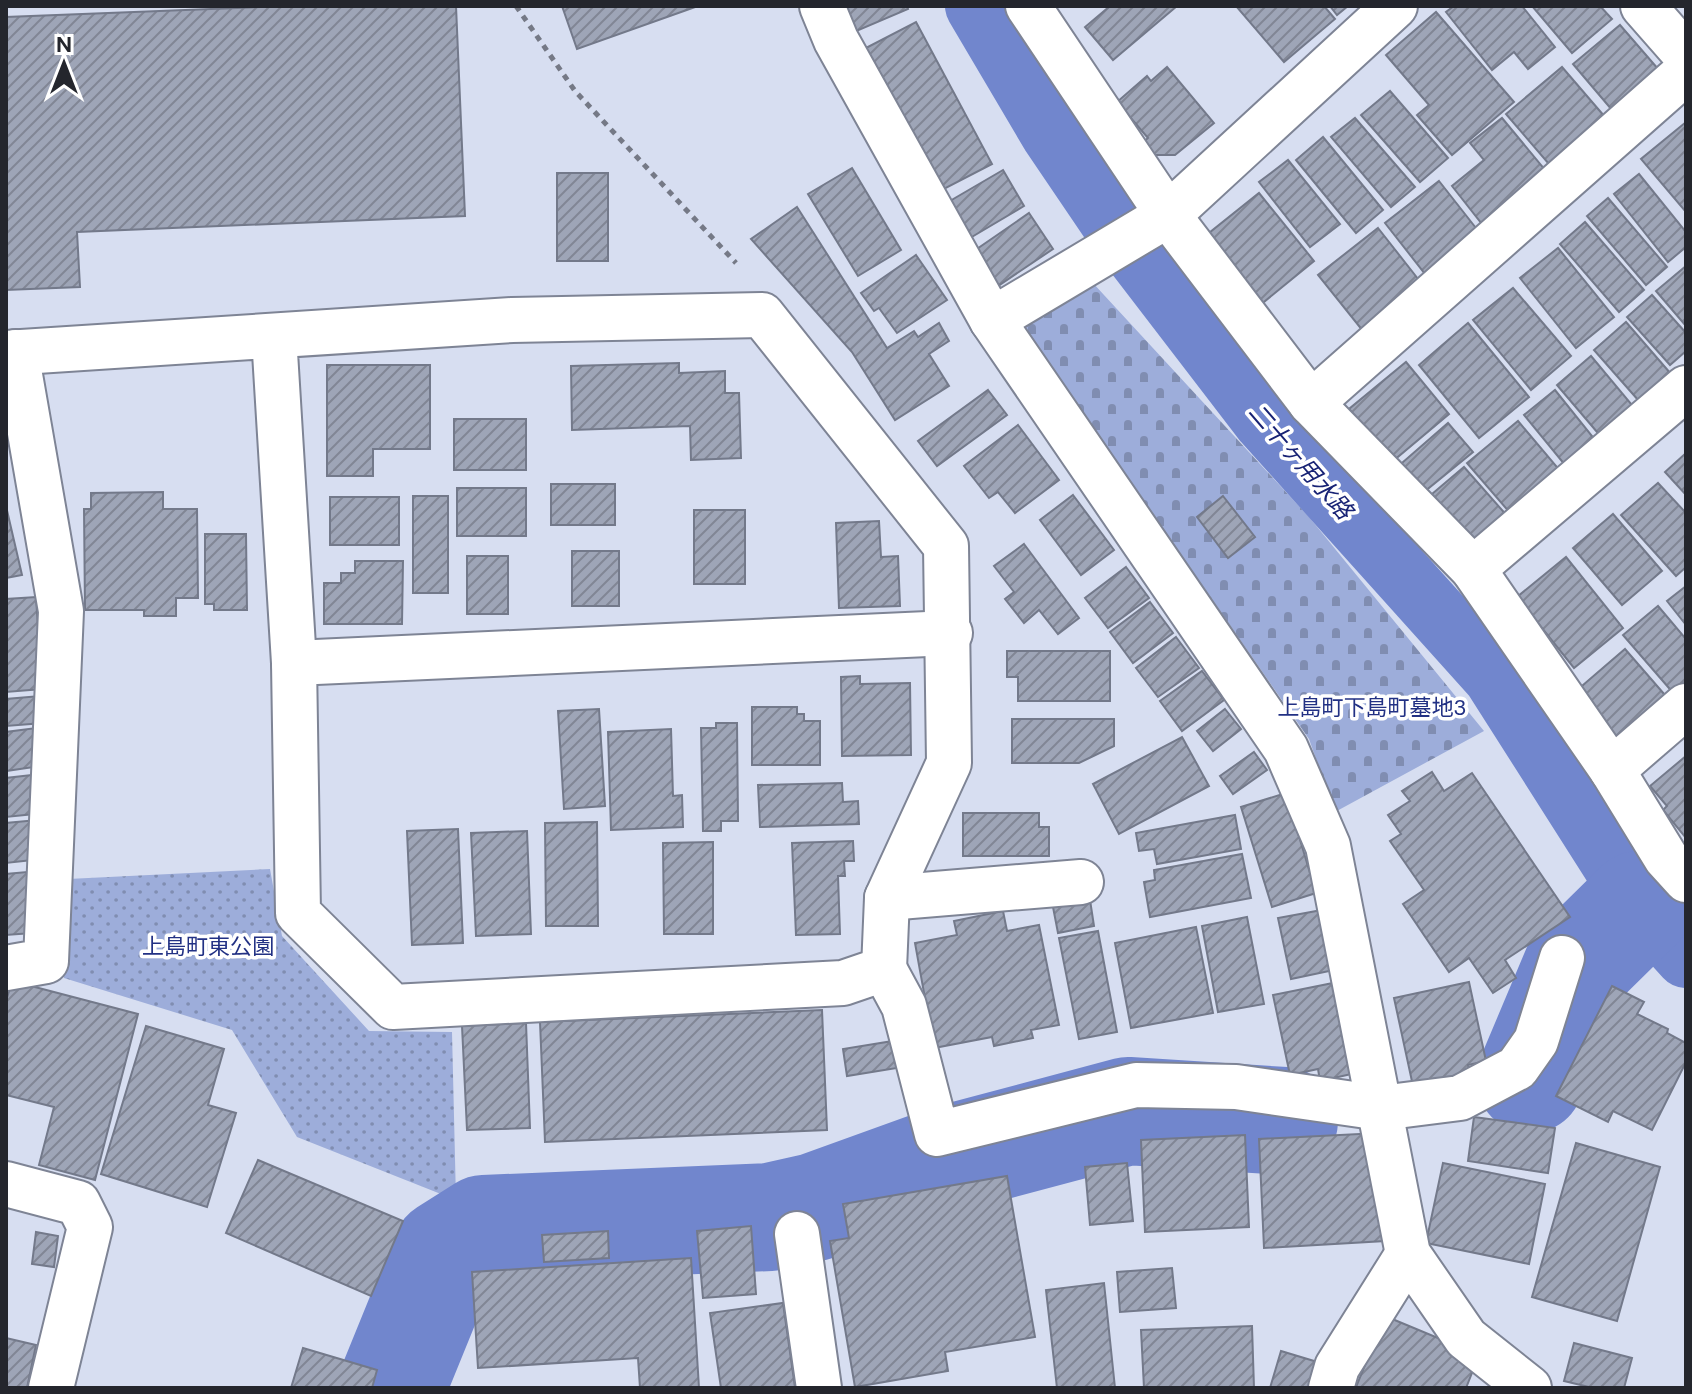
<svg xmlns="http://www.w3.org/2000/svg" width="1692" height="1394" font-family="'DM Sans','Noto Sans JP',sans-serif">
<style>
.green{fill:url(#green-dots)}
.cemetery{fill:url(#cemetery-stones)}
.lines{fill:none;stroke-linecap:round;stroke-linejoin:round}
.canal{stroke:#7186cd;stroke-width:62}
.river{stroke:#7186cd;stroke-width:108}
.building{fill:url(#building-hatch);stroke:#73798a;stroke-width:2}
.street-casing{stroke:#7e8495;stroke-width:48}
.path{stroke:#757986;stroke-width:5;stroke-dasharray:6 6;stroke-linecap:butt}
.street{stroke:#fff;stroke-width:44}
.labels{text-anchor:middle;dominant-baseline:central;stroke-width:7;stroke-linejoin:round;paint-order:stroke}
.park-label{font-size:22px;fill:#223184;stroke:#fff}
.water-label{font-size:24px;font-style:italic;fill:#182375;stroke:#fff}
</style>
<defs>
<pattern id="green-dots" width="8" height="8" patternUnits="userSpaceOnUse" patternTransform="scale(2)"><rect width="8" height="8" fill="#9dadda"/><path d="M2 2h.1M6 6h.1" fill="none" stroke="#808db1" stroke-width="1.8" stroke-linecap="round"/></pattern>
<pattern id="cemetery-stones" width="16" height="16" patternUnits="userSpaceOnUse" patternTransform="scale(2)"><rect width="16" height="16" fill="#9dadda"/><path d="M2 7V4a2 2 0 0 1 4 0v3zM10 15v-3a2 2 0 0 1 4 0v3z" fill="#808db1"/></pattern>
<pattern id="building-hatch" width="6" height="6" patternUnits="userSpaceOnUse" patternTransform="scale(2)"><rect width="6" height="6" fill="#9ea5b7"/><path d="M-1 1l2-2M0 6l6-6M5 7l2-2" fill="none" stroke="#818695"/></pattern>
</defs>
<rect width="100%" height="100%" fill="#d7def1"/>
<!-- green -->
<path class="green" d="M270,869l12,67 87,95 83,1 4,168 -159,-63 -65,-107 -168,-52 4,-99z"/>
<!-- cemetery -->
<path class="cemetery" d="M1092,282l217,235 175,214 -149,81 -26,-73 -287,-413z"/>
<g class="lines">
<!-- canal -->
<path class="canal" d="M976,6l75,127 61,90 152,198 230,256 145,228 47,52"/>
<!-- river -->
<g class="river">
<path d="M1530,1079l48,-114 61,-60"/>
<path d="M391,1388l55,-135 38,-24 286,-12 45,-10 133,-48 180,-48 156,10"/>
</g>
</g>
<!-- building -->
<g class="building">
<path d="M288,6h168l9,210 -388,16 3,55 -74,3v-273z"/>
<path d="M562,6h136l-121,43z"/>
<path d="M843,6h64l1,3 -54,23z"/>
<path d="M1110,6h67l-64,54 -28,-33z"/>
<path d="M1236,6h88l11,13 -51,43z"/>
<path d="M1330,6h18l-11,9z"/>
<path d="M1454,6h68l33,41 -27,22 -14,-17 -22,18 -46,-58z"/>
<path d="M1532,6h68l12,13 -40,34z"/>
<path d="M1436,12l78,90 -62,53 -35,-40 12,-10 -43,-50z"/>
<path d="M916,22l76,142 -52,27 -76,-142z"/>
<path d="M1620,25l45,52 -47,40 -45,-53z"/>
<path d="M1167,67l47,56 -39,32h-25l-9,-11 7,-6 -31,-36 30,-26 4,5z"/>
<path d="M1562,67l49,57 -56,47 -49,-57z"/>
<path d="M1390,91l58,67 -28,24 -59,-67z"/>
<path d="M1355,118l60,69 -24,20 -60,-70z"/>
<path d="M1502,118l44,53 -64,53 -30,-38 32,-26 -14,-17z"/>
<path d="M1686,122v90l-45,-53z"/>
<path d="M1323,137l60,73 -27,23 -60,-73z"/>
<path d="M1288,160l52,64 -30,23 -51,-65z"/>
<path d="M852,168l49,82 -43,26 -50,-82z"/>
<path d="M1003,170l21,36 -59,35 -22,-36z"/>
<rect x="557" y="173" width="51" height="88"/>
<path d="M1639,174l47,58v15l-18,15 -54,-68z"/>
<path d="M1439,181l44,56 -54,42 -44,-56z"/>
<path d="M1259,193l55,68 -55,45 -55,-69z"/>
<path d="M1608,198l59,69 -21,18 -59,-69z"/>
<path d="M797,207l90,141 27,-17 4,6 21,-14 10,18 -20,13 20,32 -54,34 -43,-68 -101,-113z"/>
<path d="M1029,213l24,36 -55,37 -24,-35z"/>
<path d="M1585,222l59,68 -25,22 -59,-68z"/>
<path d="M1378,228l44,56 -59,47 -45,-56z"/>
<path d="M1558,248l56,69 -38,31 -56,-70z"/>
<path d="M916,255l31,45 -50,33 -18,-25 -5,3 -13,-18z"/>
<path d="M1686,266v60l-30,-35z"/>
<path d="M1513,288l58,68 -40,34 -58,-70z"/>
<path d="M1652,295l34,38v18l-16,14 -43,-48z"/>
<path d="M1626,322l45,52 -32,27 -45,-51z"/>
<path d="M1468,323l61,74 -50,41 -60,-73z"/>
<path d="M1591,356l46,55 -34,28 -46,-54z"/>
<path d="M1406,362l43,52 -56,47 -44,-52z"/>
<path d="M679,363v10l46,-2v22h14l2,65 -50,2 -1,-34 -118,4 -1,-64z"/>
<path d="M327,365h103v84h-57v27h-46z"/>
<path d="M988,390l19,25 -70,51 -19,-25z"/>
<path d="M1555,390l45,56 -30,25 -46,-56z"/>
<rect x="454" y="419" width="72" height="51"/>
<path d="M1518,421l44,52 -51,41 -44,-51z"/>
<path d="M1448,423l25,29 -54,44 -24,-27z"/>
<path d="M1018,425l41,55 -44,33 -17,-21 -9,6 -25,-32z"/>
<path d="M1686,453v42l-21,-23z"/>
<path d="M1464,467l45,51 -38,33 -45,-52z"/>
<path d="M1658,483l28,30v54l-10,9 -55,-61z"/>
<rect x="551" y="484" width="64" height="41"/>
<rect x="457" y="488" width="69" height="48"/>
<path d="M163,492v17h34l1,89h-22v18h-32v-6h-59l-1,-101h7v-16z"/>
<path d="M1073,495l41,55 -33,25 -41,-55z"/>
<rect x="413" y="496" width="35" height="97"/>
<path d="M1223,496l32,41 -27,21 -31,-41z"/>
<rect x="330" y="497" width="69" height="48"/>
<path d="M6,506l16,69 -16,3z"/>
<rect x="694" y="510" width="51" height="74"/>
<path d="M1613,514l49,57 -40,34 -49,-57z"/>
<path d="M879,521l2,36 17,-1 2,50 -61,2 -3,-85z"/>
<path d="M205,534h41l1,76h-33v-6h-9z"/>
<path d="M1024,544l55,74 -21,16 -19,-24 -15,13 -19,-24 9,-7 -20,-26z"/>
<rect x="572" y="551" width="47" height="55"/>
<rect x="467" y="556" width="41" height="58"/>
<path d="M1566,557l57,71 -49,40 -57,-71z"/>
<path d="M355,561h48l-1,63h-78v-41h17v-10h14z"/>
<path d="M1126,567l23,31 -41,30 -23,-30z"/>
<path d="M1686,586v39l-19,-24z"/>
<path d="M36,597l6,92 -36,3v-93z"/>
<path d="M1150,602l23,31 -40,30 -23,-31z"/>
<path d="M1658,606l28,33v47l-11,9 -52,-60z"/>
<path d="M1176,637l23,31 -41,29 -22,-29z"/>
<path d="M1625,649l46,53 -50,42 -45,-53z"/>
<path d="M1007,651h103v50h-92v-24h-11z"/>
<path d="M1202,671l22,29 -42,31 -22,-30z"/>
<path d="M860,676v8l50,-1 1,72 -69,1 -1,-79z"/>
<path d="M40,696l3,27 -37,3v-27z"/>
<path d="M752,707h45v7h7v7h16v44h-68z"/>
<path d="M599,709l6,97 -41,3 -6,-98z"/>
<path d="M1225,709l16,20 -28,22 -16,-20z"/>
<path d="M1012,719h102v27l-35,17h-67z"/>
<path d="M716,723h21l1,98h-17v10h-18l-2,-103h15z"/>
<path d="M36,728l5,38 -35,5v-39z"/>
<path d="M671,729l2,67 9,-1 1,32 -72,3 -3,-98z"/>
<path d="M1182,737l27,49 -90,48 -26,-50z"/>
<path d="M1254,752l13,18 -34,24 -13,-18z"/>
<path d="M1686,756v82l-23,-28 4,-4 -17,-20z"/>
<path d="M1432,772l12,19 28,-18 98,144 -65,43 11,18 -23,15 -24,-35 -20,14 -46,-68 21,-14 -34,-49 11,-7 -13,-19 22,-14 -8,-10z"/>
<path d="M40,774l4,39 -38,4v-39z"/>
<path d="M842,783l1,19 15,-1 1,23 -99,3 -2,-42z"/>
<path d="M1286,793l30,100 -44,14 -31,-100z"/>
<path d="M963,813h76v14h10v29h-86z"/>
<path d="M1235,815l6,34 -84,15 -3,-15 -15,2 -3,-18z"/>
<path d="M37,820l4,39 -35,4v-40z"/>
<path d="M597,822l1,104h-52l-1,-103z"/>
<path d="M458,829l5,114 -51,2 -5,-114z"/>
<path d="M527,831l4,103 -55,2 -5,-103z"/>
<path d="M853,841l1,20h-10l1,15h-7l2,58 -44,1 -4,-92z"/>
<path d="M713,842v92h-49l-1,-91z"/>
<path d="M1242,854l9,44 -101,19 -6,-35 11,-2 -1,-10z"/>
<path d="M27,872l5,61 -26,2v-61z"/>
<path d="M1090,900l4,26 -36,7 -5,-26z"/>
<path d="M1322,910l12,60 -43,9 -13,-61z"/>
<path d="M1003,911l4,20 32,-6 20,100 -28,5 2,8 -39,8 -2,-9 -58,11 -19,-105 42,-8 -3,-14z"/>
<path d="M1247,917l17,87 -46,8 -16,-86z"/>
<path d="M1196,927l17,86 -82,15 -16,-85z"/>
<path d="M1098,931l19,101 -38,7 -20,-101z"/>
<path d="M12,981l126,33 -43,166 -56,-15 15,-58 -48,-12v-94z"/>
<path d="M1338,982l18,91 -36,8 -2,-12 -28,6 -17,-80z"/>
<path d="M1469,982l17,79 -18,4 2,9 -57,12 -19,-88z"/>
<path d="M1612,986l32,16 -7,12 31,15 -1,4 19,10v19l-34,68 -39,-19 -5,11 -52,-26z"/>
<path d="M822,1010l5,120 -282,12 -5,-120z"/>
<path d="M526,1023l4,105 -63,2 -5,-104z"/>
<path d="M146,1026l78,23 -16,56 28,8 -29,94 -106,-33z"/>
<path d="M893,1041l4,27 -50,8 -4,-27z"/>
<path d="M1474,1117l81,11 -7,45 -80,-12z"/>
<path d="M1379,1133l6,108 -121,7 -5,-109z"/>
<path d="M1245,1135l4,92 -104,5 -4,-92z"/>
<path d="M1576,1143l84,24 -43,154 -85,-24z"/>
<path d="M258,1160l145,61 -32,75 -145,-63z"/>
<path d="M1127,1163l6,58 -43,4 -5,-58z"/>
<path d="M1443,1163l102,21 -16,80 -103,-21z"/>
<path d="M1007,1176l28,161 -90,15 3,19 -93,16 -25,-146 19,-3 -6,-34z"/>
<path d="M751,1226l5,68 -53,4 -6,-67z"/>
<path d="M608,1231l1,27 -65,4 -2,-27z"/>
<path d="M36,1232l22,4 -4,31 -22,-3z"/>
<path d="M691,1258l8,130h-59l-2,-30 -160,10 -6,-96z"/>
<path d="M1172,1268l4,40 -56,4 -3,-40z"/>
<path d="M1104,1283l11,105h-58l-11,-98z"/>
<path d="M783,1303l12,84 -74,1 -11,-75z"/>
<path d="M1385,1316l94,39 -13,33 -110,-1z"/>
<path d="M1252,1326l2,62h-110l-3,-58z"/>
<path d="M6,1338l30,7 -9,43h-21z"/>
<path d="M1574,1343l58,15 -8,30h-31l-29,-7z"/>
<path d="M303,1348l74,22 -5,18h-81z"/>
<path d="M1281,1351l43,13 -7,24h-47z"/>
</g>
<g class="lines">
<defs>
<g id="street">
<path d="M822,6l14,34 156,280 294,429 42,97 80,408 58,84 63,50"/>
<path d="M1028,6l140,209 143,188 162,166 139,201 54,88 20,22"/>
<path d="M1643,6l43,49"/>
<path d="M992,320l176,-105 227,-209"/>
<path d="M6,353l506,-33 250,-5 184,231 3,217 -62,135 -3,71 -41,14 -450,24 -95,-94 -4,-250 -20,-327"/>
<path d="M1311,403l375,-331"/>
<path d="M1473,569l213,-181"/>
<path d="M294,663l656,-30"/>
<path d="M1612,770l74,-64"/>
<path d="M887,898l194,-16"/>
<path d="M6,968l40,-7 15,-350 -45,-259"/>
<path d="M884,969l20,37 33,128 199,-49 100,2 145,21 79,-10 57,-30 19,-27 26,-83"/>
<path d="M6,1184l72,19 12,24 -39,161"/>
<path d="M797,1234l22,154"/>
<path d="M1331,1388l6,-21 71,-113"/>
</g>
</defs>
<!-- street casing -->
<use href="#street" class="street-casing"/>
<!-- path -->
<path class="path" d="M516,6l59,85 161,172"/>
<!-- street -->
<use href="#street" class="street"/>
</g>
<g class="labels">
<!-- park labels -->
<g class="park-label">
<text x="1372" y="707">上島町下島町墓地3</text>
<text x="208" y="946">上島町東公園</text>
</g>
<!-- water labels -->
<g class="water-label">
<text transform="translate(1301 461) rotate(49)">二十ヶ用水路</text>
</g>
</g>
<!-- border -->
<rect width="1692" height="1394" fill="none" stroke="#24262d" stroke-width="16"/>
<!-- north arrow -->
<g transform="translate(64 64)" stroke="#ffffff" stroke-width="6" paint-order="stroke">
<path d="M0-6L14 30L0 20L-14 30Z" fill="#24262d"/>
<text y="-12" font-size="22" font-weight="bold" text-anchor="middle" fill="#24262d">N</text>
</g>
</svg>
